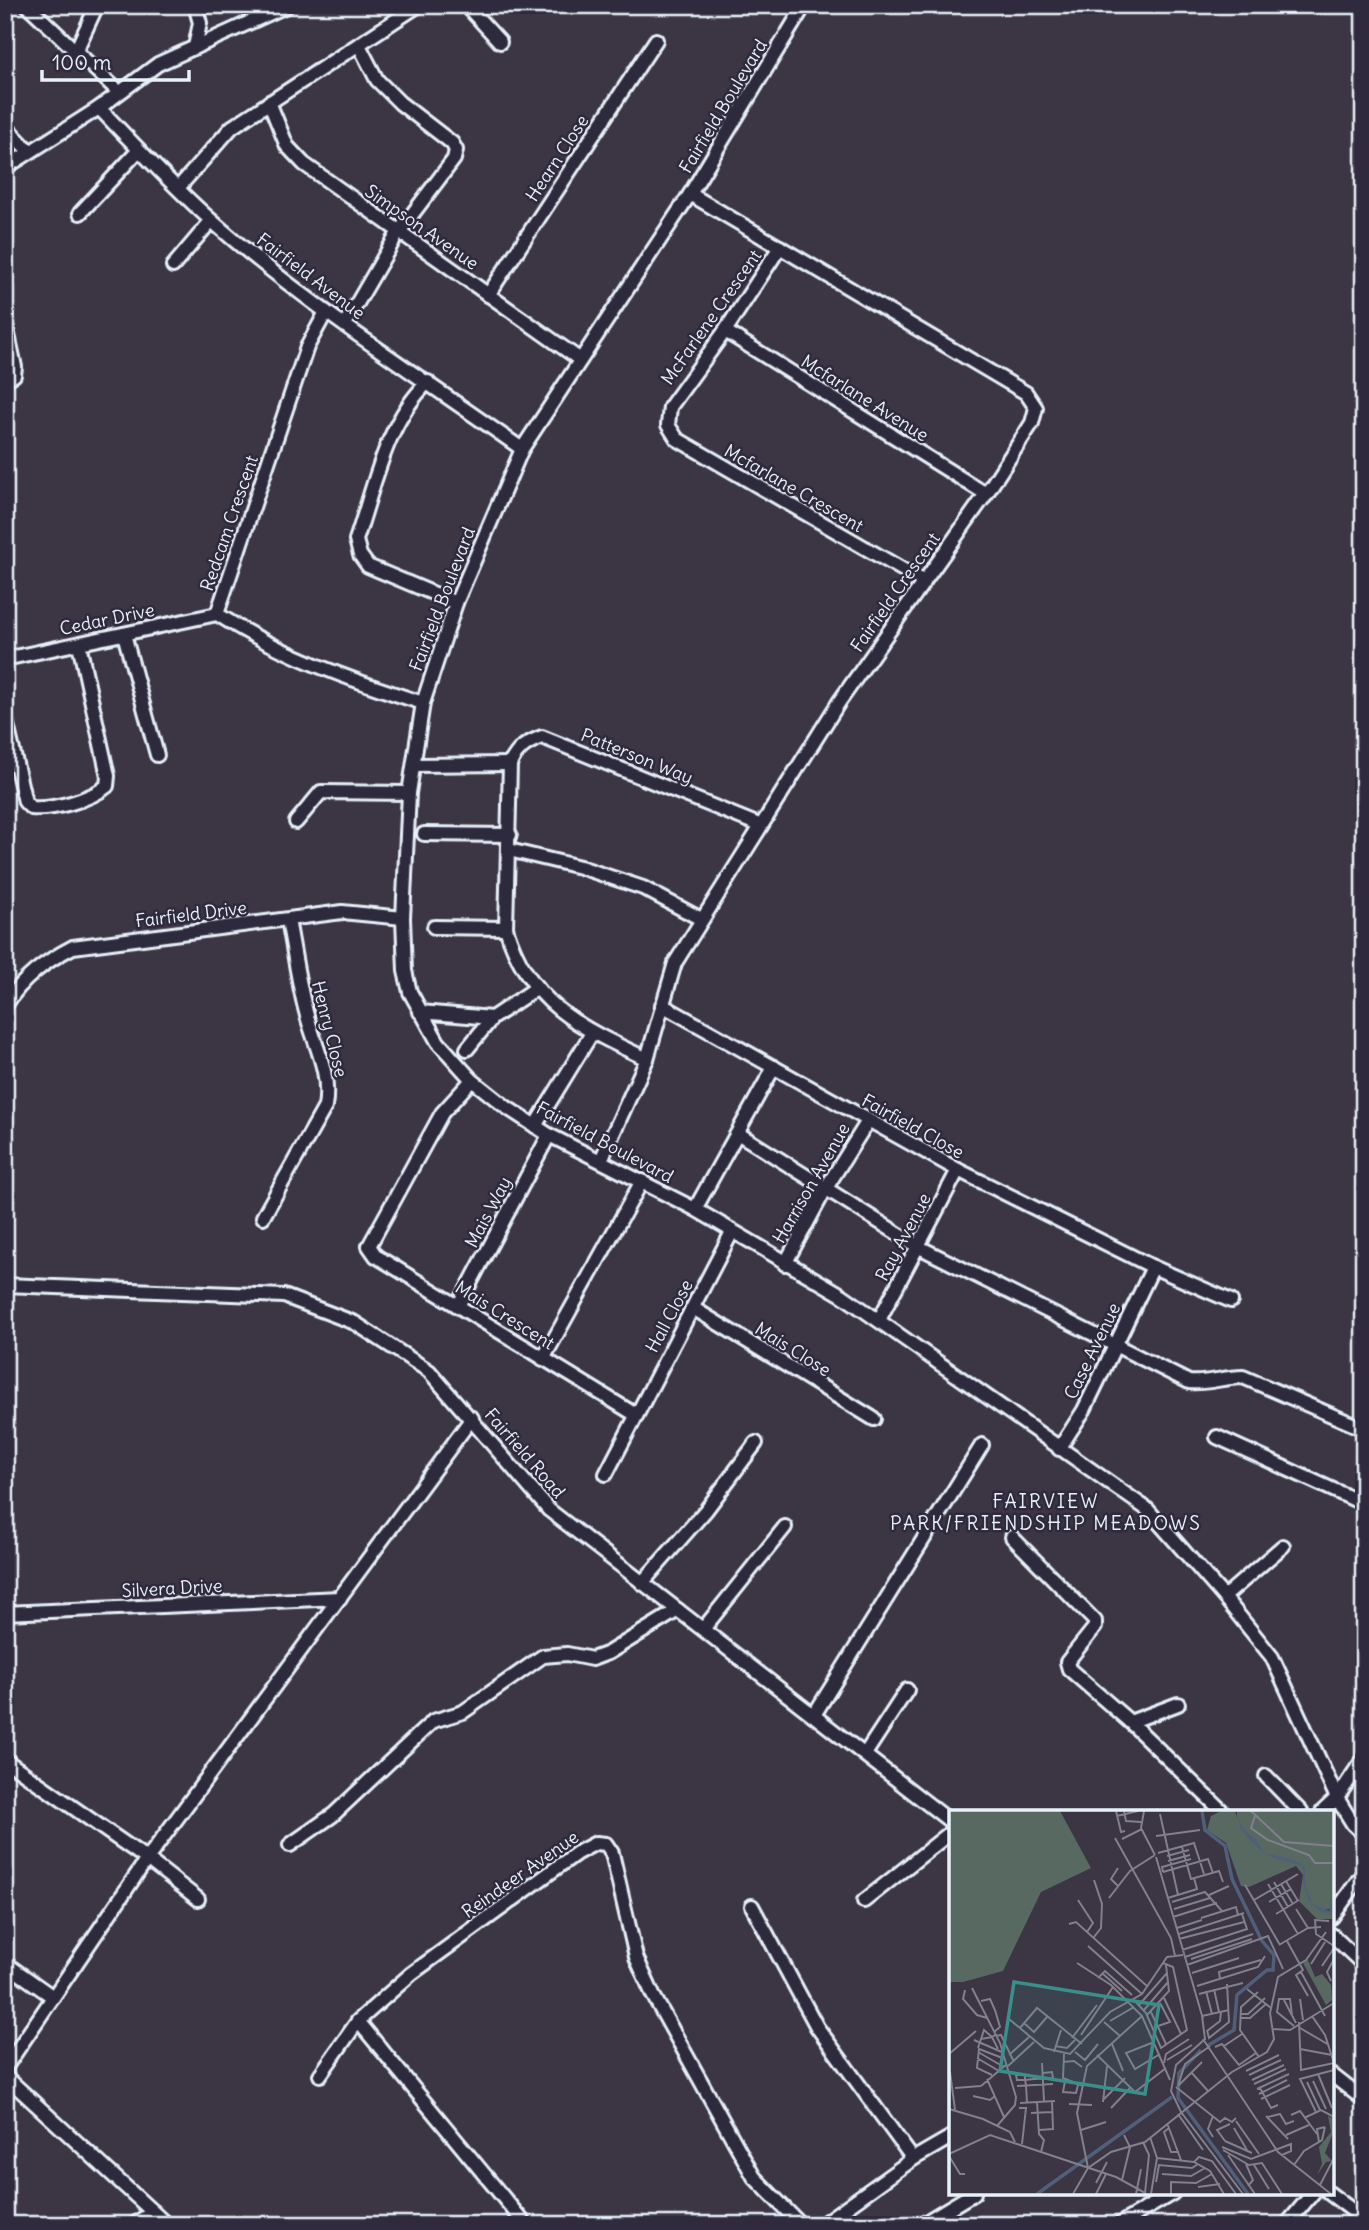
<svg xmlns="http://www.w3.org/2000/svg" width="1369" height="2230" font-family="Delius,sans-serif">
<style>
.lines{fill:none;stroke-linecap:round;stroke-linejoin:round}
.minor-casing{stroke:#e8f1f8;stroke-width:18}
.minor{stroke:#2f2a3d;stroke-width:12}
.labels{text-anchor:middle;dominant-baseline:central;stroke-width:5;stroke-linejoin:round;paint-order:stroke}
.street-label{font-size:18px;fill:#e8f1f8;stroke:#2f2a3d}
.neighbourhood-label{font-size:19px;letter-spacing:2px;fill:#e8f1f8;stroke:#2f2a3d}
.inset-river{fill:none;stroke:#50607a;stroke-width:3.5}
.inset-road{fill:none;stroke:#81808c;stroke-width:2}
.view{fill:#3a8f8a;fill-opacity:0.15;stroke:#3a8f8a;stroke-width:3.5}
.inset-edge{fill:none;stroke:#e8f1f8;stroke-width:3.5}
</style>
<rect width="100%" height="100%" fill="#3c3544"/>
<filter id="ink" filterUnits="userSpaceOnUse"><feTurbulence type="fractalNoise" baseFrequency=".0143" numOctaves="2"/><feDisplacementMap in="SourceGraphic" scale="14" xChannelSelector="R" yChannelSelector="G"/><feConvolveMatrix kernelMatrix="1 2 1 2 8 2 1 2 1" color-interpolation-filters="sRGB"/></filter>
<g filter="url(#ink)">
<g class="lines">
<defs>
<g id="minor">
<path d="M27,5l92,87"/>
<path d="M466,5l34,37"/>
<path d="M801,11l-111,183 -168,255 -66,154 -33,100 -14,90 -6,125 2,53 5,21 28,50 34,38 34,27 43,28 146,74 147,86 305,214 77,88 48,60 65,141 16,26 11,10"/>
<path d="M195,47l5,-24 -5,-18"/>
<path d="M75,53l22,-48"/>
<path d="M269,102l18,44 17,18 275,195"/>
<path d="M99,108c37,38 73,78 113,113 96,85 206,154 310,228"/>
<path d="M5,126l23,24"/>
<path d="M5,168l94,-60 59,-44 130,-59"/>
<path d="M178,188l54,-61 187,-122"/>
<path d="M80,213l59,-63"/>
<path d="M780,247l-55,84 -55,76 -2,18 9,14 247,143"/>
<path d="M173,266l38,-45"/>
<path d="M488,295l168,-255"/>
<path d="M5,320l10,47 -1,8 -9,5"/>
<path d="M345,324l53,-91 56,-74 2,-9 -4,-7 -52,-40 -23,-23 -18,-35"/>
<path d="M725,331l261,163"/>
<path d="M428,382c-43,42 -53,103 -72,158l4,15 8,11 88,37"/>
<path d="M217,614l90,-267 19,-35"/>
<path d="M217,614c64,41 133,66 206,89"/>
<path d="M124,634l33,121"/>
<path d="M5,659l212,-45"/>
<path d="M5,716l20,86 6,6c22,2 59,-8 76,-22l1,-10 -29,-132"/>
<path d="M414,765l96,-1"/>
<path d="M296,822l25,-30 88,1"/>
<path d="M424,834l86,1"/>
<path d="M509,850l71,17 63,21 58,31"/>
<path d="M434,927l72,1"/>
<path d="M662,1005l296,165 195,97 78,34"/>
<path d="M5,1006c17,-28 41,-45 68,-59l269,-35 61,6"/>
<path d="M420,1012l72,6"/>
<path d="M467,1049l25,-31 43,-29"/>
<path d="M647,1059c-68,-32 -118,-55 -141,-131l4,-164c8,-16 16,-21 32,-27l217,88"/>
<path d="M472,1080l-30,33 -73,133 7,10 260,159"/>
<path d="M535,1126l57,-93"/>
<path d="M739,1134l180,113 270,135c18,2 35,-5 54,-5l121,52"/>
<path d="M601,1160l46,-101 28,-96 164,-261 147,-208 46,-71 4,-15 -10,-15 -336,-199"/>
<path d="M695,1209l79,-142"/>
<path d="M263,1217l62,-110c6,-36 -11,-62 -19,-95 -8,-30 -12,-62 -18,-92"/>
<path d="M785,1264l41,-76 42,-67"/>
<path d="M5,1285l279,11 71,27 74,48 120,139 402,312"/>
<path d="M458,1306l91,-171"/>
<path d="M693,1308l181,111"/>
<path d="M879,1320l79,-150"/>
<path d="M543,1359l99,-178"/>
<path d="M1217,1437l147,67"/>
<path d="M1059,1449l25,-39 69,-143"/>
<path d="M606,1474l126,-242"/>
<path d="M1012,1537l83,84v6l-28,35 2,7 61,53 93,90"/>
<path d="M642,1583l64,-73 50,-67"/>
<path d="M1224,1597l59,-51"/>
<path d="M5,1613l335,-15"/>
<path d="M704,1628l81,-101"/>
<path d="M814,1715l168,-270"/>
<path d="M1130,1722l48,-18"/>
<path d="M865,1754l42,-64"/>
<path d="M5,1760l142,99 51,40"/>
<path d="M1266,1776l35,36"/>
<path d="M1322,1812l15,-14 27,-40"/>
<path d="M290,1845l43,-30 100,-94 30,-9 80,-56 24,-2 25,5 16,-6 70,-43"/>
<path d="M864,1901l87,-69"/>
<path d="M752,1906l65,121 96,132"/>
<path d="M1332,1917l32,-45"/>
<path d="M1332,1935l32,30"/>
<path d="M5,1963l48,34"/>
<path d="M5,2068l142,-209 325,-441"/>
<path d="M320,2075l38,-54"/>
<path d="M1332,2075l32,25"/>
<path d="M5,2076l162,149"/>
<path d="M1329,2193l35,26"/>
<path d="M133,2225l20,-13"/>
<path d="M526,2225l-168,-204 53,-47 166,-121 19,-10 10,1 6,9 24,104 17,38 101,182 47,48"/>
<path d="M821,2225l92,-66 38,-22"/>
<path d="M921,2225l53,-32"/>
<path d="M1118,2225l55,-32"/>
<path d="M1286,2225l27,-32"/>
</g>
</defs>
<!-- minor casing -->
<use href="#minor" class="minor-casing"/>
<!-- minor -->
<use href="#minor" class="minor"/>
</g>
</g>
<g class="labels">
<!-- street labels -->
<g class="street-label">
<text transform="translate(723 106) rotate(-59)">Fairfield Boulevard</text>
<text transform="translate(557 158) rotate(-57)">Hearn Close</text>
<text transform="translate(422 227) rotate(35)">Simpson Avenue</text>
<text transform="translate(311 276) rotate(37)">Fairfield Avenue</text>
<text transform="translate(711 317) rotate(-55)">McFarlene Crescent</text>
<text transform="translate(865 398) rotate(32)">Mcfarlane Avenue</text>
<text transform="translate(794 488) rotate(30)">Mcfarlane Crescent</text>
<text transform="translate(229 523) rotate(-71)">Redcam Crescent</text>
<text transform="translate(895 592) rotate(-55)">Fairfield Crescent</text>
<text transform="translate(442 599) rotate(-69)">Fairfield Boulevard</text>
<text transform="translate(107 619) rotate(-12)">Cedar Drive</text>
<text transform="translate(637 756) rotate(22)">Patterson Way</text>
<text transform="translate(191 914) rotate(-7)">Fairfield Drive</text>
<text transform="translate(330 1029) rotate(76)">Henry Close</text>
<text transform="translate(913 1126) rotate(29)">Fairfield Close</text>
<text transform="translate(605 1142) rotate(28)">Fairfield Boulevard</text>
<text transform="translate(811 1183) rotate(-60)">Harrison Avenue</text>
<text transform="translate(488 1212) rotate(-62)">Mais Way</text>
<text transform="translate(903 1237) rotate(-62)">Ray Avenue</text>
<text transform="translate(505 1315) rotate(32)">Mais Crescent</text>
<text transform="translate(669 1316) rotate(-62)">Hall Close</text>
<text transform="translate(793 1349) rotate(32)">Mais Close</text>
<text transform="translate(1092 1351) rotate(-64)">Case Avenue</text>
<text transform="translate(525 1453) rotate(49)">Fairfield Road</text>
<text transform="translate(172 1588) rotate(-3)">Silvera Drive</text>
<text transform="translate(520 1874) rotate(-35)">Reindeer Avenue</text>
</g>
<!-- neighbourhood labels -->
<g class="neighbourhood-label">
<text x="1046" y="1501">FAIRVIEW<tspan x="1046" dy="22">PARK/FRIENDSHIP MEADOWS</tspan></text>
</g>
</g>
<!-- overview -->
<g transform="translate(949 1810)">
<rect width="385" height="385" fill="#3c3544"/>
<path d="M0,1h111l31,57 -50,24 -38,79 -40,11h-14zM272,1h14l2,7v-7h97v88l-2,10 -14,1 16,1v8h-17l-18,-18 4,-26 -7,-9 -47,21 -8,-1 -15,-43 -19,-13 4,-14zM359,150l7,17 7,-3 9,11 1,15 -6,5 -23,-42zM379,306l6,3 -1,14 -8,20 7,8 -6,1 -9,13 5,-11 -3,-17 12,-15z" fill="#586961"/>
<path d="M286,1l9,19 9,6 12,17 25,6 9,3 6,5v19l8,18 16,7 5,-12 -2,14h-9l-14,-12 -6,-16v-19l-30,-8 -13,-8 -18,-19z" fill="#50607a"/>
<path class="inset-river" d="M253,1l3,19 20,16 7,33 30,62 12,14 -1,15h-6l-30,25 -3,35 -27,16M252,240l-22,23 -1,25 70,96M88,384l135,-97"/>
<path class="inset-road" d="M167,1l5,21 4,-1M175,1l2,10 15,1M195,1l-3,17 14,27M302,1l33,31 50,4M211,4l18,81M168,6l21,-5M306,6l-4,12 17,12 41,15 6,8h19M207,26l44,-6M166,28l56,100 4,18M173,29l20,-10M233,37l9,32 28,-8 4,11M209,43l36,-10 10,31M218,46l22,-6M207,47l47,162M219,51l22,-6M169,58l-7,11 7,7M214,62l-1,-5 29,-8M214,62l45,-13 5,14M337,71l12,20M325,72l14,25M319,74l30,50M332,74l12,20M296,75l35,60M260,85l20,-9M160,88l21,-27 25,-16M219,88l29,-9 -3,-11M129,90l15,23 -6,9M305,90l44,-26M223,92l33,-10 17,19M320,92l22,-13M225,99l36,-11M347,99l12,19M327,104l23,-14M224,107l44,-14M252,108l35,-11 2,8M380,111l-14,-1 1,14 18,12M120,114l7,-2 72,65M228,118l25,-8M230,124l65,-21M145,127l7,-9 1,-24 -8,-24M230,129l65,-17M338,131l16,29 -7,5 12,21M330,135l29,-17 13,-1M139,136l54,48M233,140l65,-21 -5,-15M236,147l68,-23M242,149l61,-20M128,153l34,22 31,31 28,64M362,154l14,-22M238,155l81,-29 15,33M373,156l12,-18M352,162l24,44M153,163l20,18M243,163l47,-15M149,168l7,-7 27,24M271,169l-1,-7 42,-12M382,171l-4,-9 7,-13M248,176l61,-19 7,-11M23,178l28,55 16,54 -1,8 -18,21M265,179l5,23M298,179l24,19M16,180l-2,9 14,16 10,3M257,181l6,23M309,182l-17,15 -1,23 19,27M250,184l44,-11M215,188l17,36M351,189l3,21M185,190l12,13 15,35 26,-18 -14,-63 -10,-4M335,190l12,23M32,191l9,-2 5,11 5,17 -6,5M190,195l28,-32M195,200l24,-28M202,202l15,32M291,204h8l17,-16M198,205l22,-24 -3,-26M343,205l-2,-16h-11l-2,13 17,14M193,206l-55,50 -10,47 11,55 23,-16 34,-10 87,-70 35,-20 7,-13 -4,-26 8,-36 28,-17 20,-28M253,206l27,-6M253,206l3,23 -29,26 -5,26 10,21 62,82M363,206l13,19 9,28M291,208h10l16,-14M60,209l35,29 26,6 40,-42 32,-18 25,-37 16,-2M161,211l24,-14M155,212l16,14M350,212l2,48 33,-7M75,213l10,9 13,-15M209,216l12,-4 -10,-19M71,218l17,-20 45,36M351,218l29,17M324,219l17,1 44,-27M258,220l2,8 20,-16 -2,-38M258,221l13,-10 1,-9M132,225l32,-48M47,226l5,-1 13,27M123,228l25,-33M32,229l11,-2 6,12M254,229l75,113 53,42M25,230l30,13M205,232l-28,11 9,16 25,-15M163,234l11,27M106,236l12,2 8,-8M275,236l18,-12M266,237l7,-3 17,21 17,-12M29,238l6,-18 8,7 3,-2M351,239l32,6M29,242l26,15M105,242l7,-22M126,242l10,8 13,-16M0,244l27,-23M115,244l-1,24 20,8M60,245l20,-18M148,245l38,37 31,-24M28,248l22,13M218,250l25,-15M114,252l11,-1 8,6M93,253l2,38M215,253l2,-9 23,-15M59,256l26,-24M297,261l33,-16M1,262l5,38M242,262l17,19M369,264l14,34M43,265l-15,-7 2,-19 26,10M300,265l32,-15M38,269l17,38M303,270l32,-15M116,271l-2,11 13,1 2,-8M364,271l13,28M358,272l13,28M305,274l32,-15M32,276l26,-22M68,276l36,-2M229,276l7,-22 25,-18M229,276l24,-24M227,277l44,35 5,-4 7,4 4,-4M6,278l26,-2M311,278l11,20 7,-3M308,279l32,-15M310,284l28,-14M24,286l17,4 5,-4M155,289l21,-21M312,289l29,-14M88,292l2,32 5,6 -3,12M154,292l4,-36M71,293l35,-2M78,293l-1,-18 -1,-5v-5h-9l1,5h8l9,-1 18,-1h1l-1,-6 -9,1M120,294l23,1M70,298h7l-4,36M162,298l19,-20M0,299l34,10 27,13 5,10M367,302l-16,-33 34,-9M82,303l21,-1M229,304l25,36M342,305l9,-4 17,23M317,306l22,23M319,307l12,-3 6,10 8,-3M355,308l17,-8 13,7M287,311l23,33M218,313l14,37M220,318l-5,4 7,20h8M285,318l13,22M90,320l14,-1 -1,-28M132,320l25,-8M337,325l23,-10M201,327l7,21 -6,36M264,327l-5,-8 5,-13M276,331l27,12M276,331l-8,-11 13,-6M194,332l6,13 -4,38M370,332l-2,-13 8,-2M273,337l29,12 40,-15v7l-9,4M274,340l26,15 13,-2 20,31M0,344l41,-19 126,42 31,17M279,345l27,39M0,346l11,18h5M208,348l37,4 16,9 14,23M245,352l5,-5 13,4 24,33M297,354l7,16 -5,6M305,355l15,24M345,355l10,-14 18,-11 3,-13M213,364l29,2 14,-8M173,370l8,-33 -6,-12M207,372l3,-17 33,3 6,-4M147,373l11,-21M371,375l14,-27M249,377l22,-3M124,384l15,-26M147,384l10,-20M187,384l5,-25M222,384v-12l25,1 16,-9"/>
<path class="view" d="M65,172l145,23 -14,89 -145,-23z"/>
<rect width="385" height="385" class="inset-edge"/>
</g>
<!-- margin -->
<rect width="1369" height="2230" fill="none" stroke="#2f2a3d" stroke-width="28"/>
<rect x="14" y="14" width="1341" height="2202" fill="none" stroke="#e8f1f8" stroke-width="2.5" filter="url(#ink)"/>
<!-- scale -->
<path d="M42 70v10h147v-10" fill="none" stroke="#e8f1f8" stroke-width="3.5"/>
<text x="52" y="70" font-size="21" fill="#e8f1f8" stroke="#2f2a3d" stroke-width="5" paint-order="stroke">100 m</text>
</svg>
